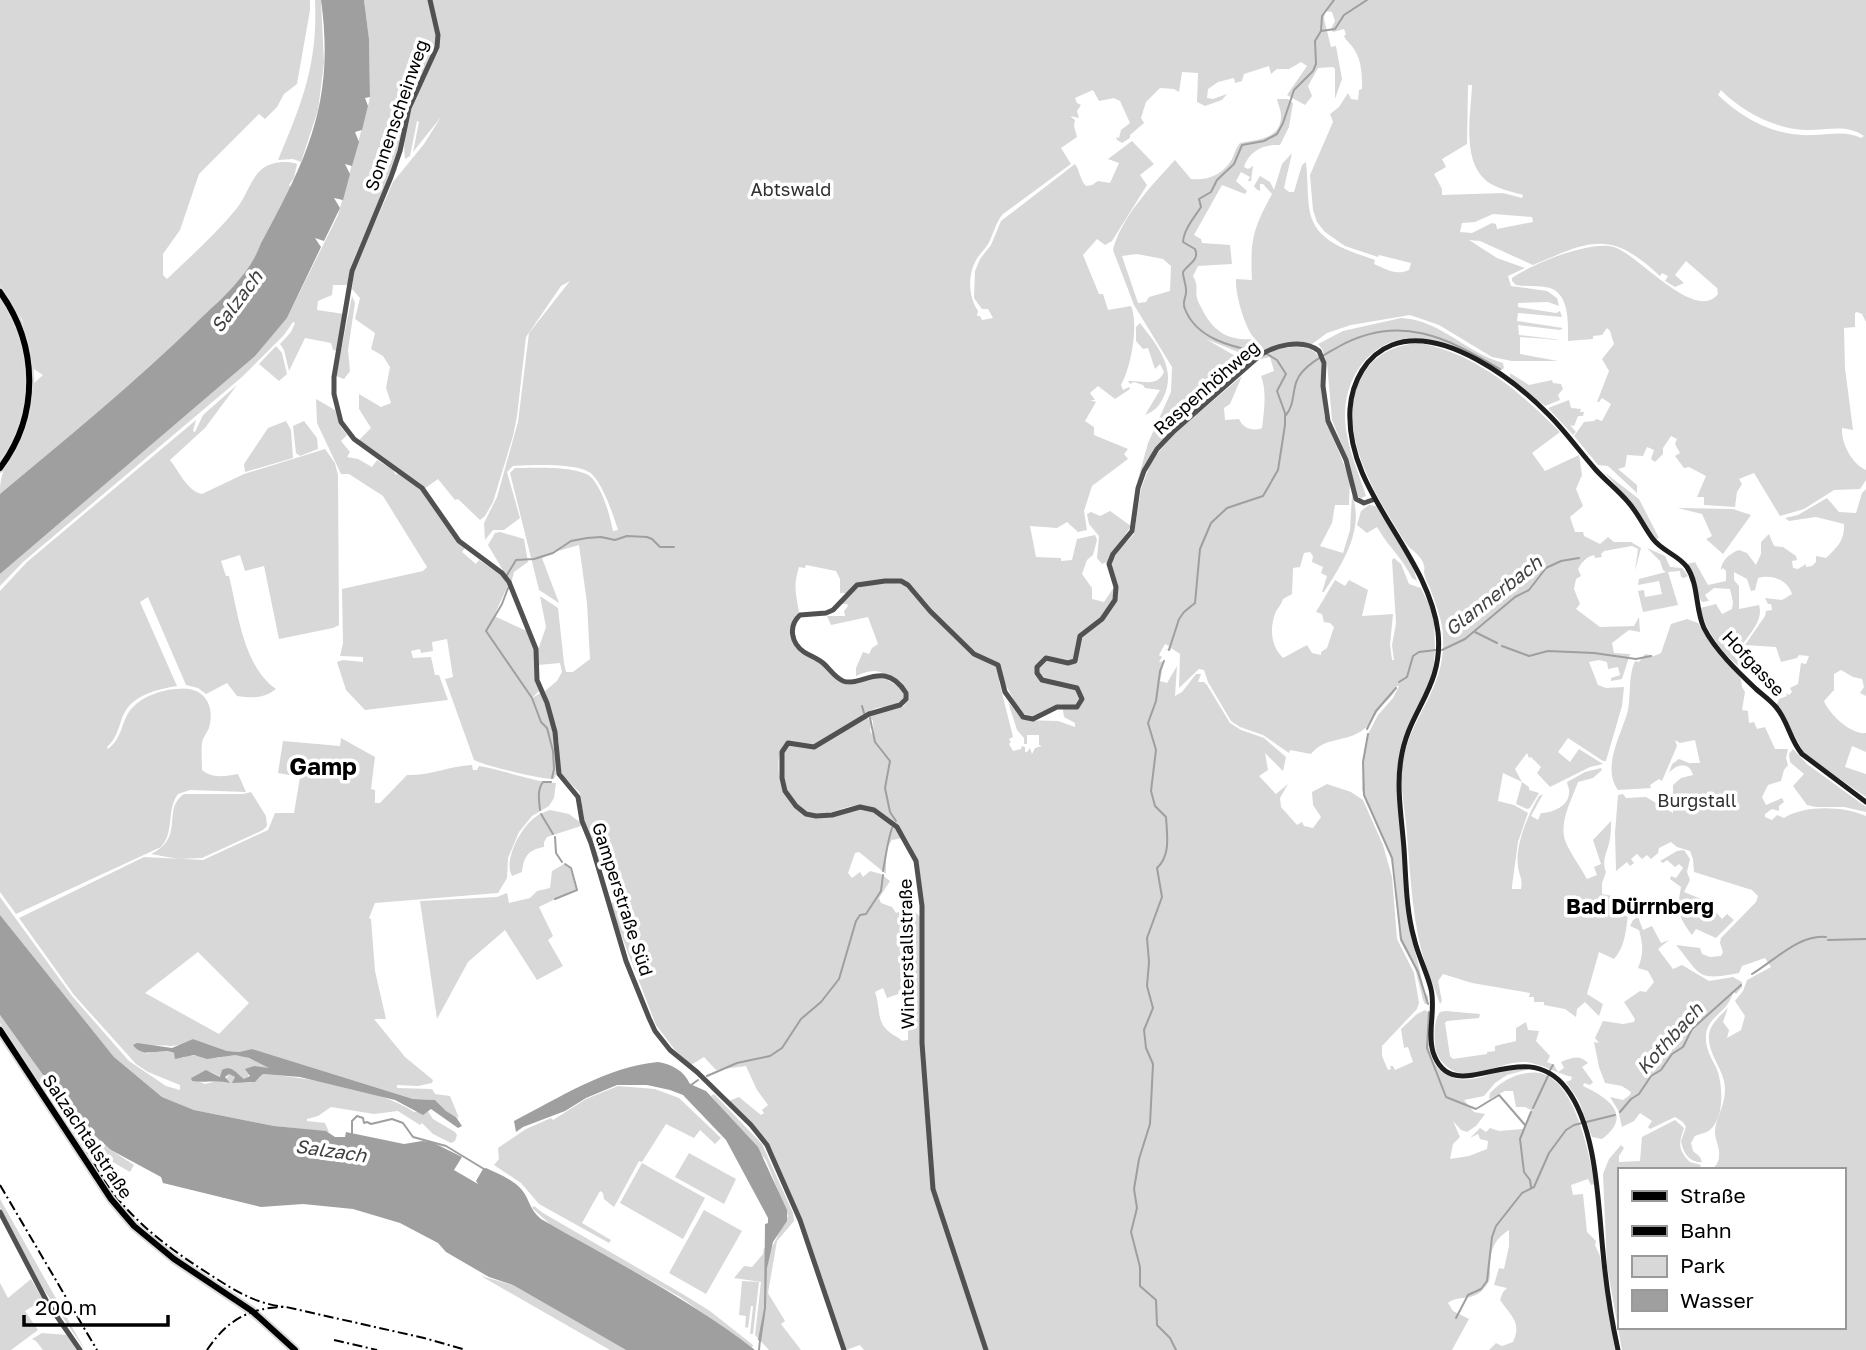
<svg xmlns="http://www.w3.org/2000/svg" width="1866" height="1350" font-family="'Golos Text',sans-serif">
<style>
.green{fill:#d8d8d8;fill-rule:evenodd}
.water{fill:#9f9f9f}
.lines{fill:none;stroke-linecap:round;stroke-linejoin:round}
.stream{stroke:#9f9f9f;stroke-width:2}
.primary-casing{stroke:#dbdbdb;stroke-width:10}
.tertiary{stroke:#515151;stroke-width:5}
.secondary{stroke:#1e1e1e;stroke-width:5}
.primary{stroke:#000;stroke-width:6}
.rail{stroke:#000;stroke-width:2;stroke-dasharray:10 3.5 2 3.5;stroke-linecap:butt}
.labels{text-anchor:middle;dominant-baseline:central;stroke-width:7;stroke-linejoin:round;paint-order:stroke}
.street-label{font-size:18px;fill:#000;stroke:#fff}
.park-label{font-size:18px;fill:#2f2f2f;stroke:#fff}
.water-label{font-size:19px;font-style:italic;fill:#404040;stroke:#fff}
.quarter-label{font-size:21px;font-weight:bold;fill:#000;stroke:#fff}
.district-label{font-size:24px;font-weight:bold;fill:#000;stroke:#fff}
</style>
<rect width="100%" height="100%" fill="#fff"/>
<!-- green -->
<g class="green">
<path d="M0,0h310v10l-13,74 -13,10 -7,13 -12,12 -6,-5 -60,60 -19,56 -17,24v21l4,4c24,-23 49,-45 70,-71 8,-10 15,-31 24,-38 8,-8 26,-10 36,-6l-3,14 -5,7 2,2 -30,56 -4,12 -17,25 -91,90 -149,124c0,-28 9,-27 19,-51 9,-19 13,-39 15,-60l9,-8 -9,-6 -12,-50 -22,-33z"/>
<path d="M315,0h6l3,63 -6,47 -17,52 -8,-3 -15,1c24,-57 40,-96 37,-160z"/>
<path d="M364,0h1502v322l-4,-8 -5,-2 -2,1v14l-11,1 1,40 8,62 -11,-2c-1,15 10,36 24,42v10l-6,9 -26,1 -30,19 -24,7 -26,-43 -15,6 3,5 -5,8 -2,15 -31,-2v-8h-7l9,-21 -17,-9 -5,1 -9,-12 5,-3 -5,-9 2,-5 -6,-3 -8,12v6l-8,8 -4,-3 3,-9 -7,-3 -4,9 -16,-1 -2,12 -7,2 19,16v8l-29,-27 -10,-1 -24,-29 10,-14 10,-1 2,-2 6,2 9,-17 -9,-6 -3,4h-2l12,-31 -7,-12 12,-15 -4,-13 -3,-3 -5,7 -9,1v3l-25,2c0,-17 2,-46 -18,-53 -11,-3 -23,-1 -34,-3l-4,-4v-3c20,-14 78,-38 102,-31 25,8 81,76 104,47l-1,-6 -31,-27 -11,14 9,8 -9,4 -10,-6 3,-5 -6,-3 -2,3c-50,-47 -70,-35 -127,-11l-53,-24 -11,-1 28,18 28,10 -17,8 3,10 36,5 10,7 2,8 -11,-4 -30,1v4l38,6 4,-2 2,6 -44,-4 -1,8 46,7 -3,2 -42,-5 1,10 43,5 -42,-3v17l38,7h-46l-20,-4 -53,-32 -29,-10 -59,10 -24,8 -15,11 -13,-1 -27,4 -2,3c18,-2 44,-10 51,12l3,53 26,65 -1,25h-14l-3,18 -12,23 23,7 7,-23 2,-35c13,34 -10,69 -28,97h-2l5,-16 -6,-3 2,-6 -11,-5 1,-6 -3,-4 -6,1 -4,14 -7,1 -1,26 -9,5c-2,7 -6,9 -8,15 -6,17 -3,33 8,44l24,-13 5,8 9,2v-3l6,-4 7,-21 -4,-4 -6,-1 -2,-8 -6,-2 19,-32 10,6 4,-6 19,10 -6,26 31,-2 -3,31 2,15h2l-2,-15 4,-22 -4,-63 2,-2 7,6 8,20 12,4 11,23 2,10 1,29 -2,22 -6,20 -24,47 -4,14 -2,26 10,138 18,76 3,3v8h-3l-2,-4 -8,-32 -15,-27 -4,-54 -5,-30 -29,-67 1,-32 4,-22 11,-21 15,-17 6,-12h-2c-3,9 -10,14 -16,21 -6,7 -10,18 -17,22 -17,14 -39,7 -53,25l-21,-4 -1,3 -26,-18 -23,-8 -9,-6 -23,-39 -4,-12 -5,-1 -20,19 1,-34 -9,-6 -1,3 -5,-2h3l1,-3 -4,-2 -6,11 3,2 -3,5 5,-1 -4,20 7,2 10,-17 -2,30 7,-4 14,-18h5l-3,8h6l3,3 23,38 11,7 23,8 22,19 -3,14 -18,-18 3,17 -9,6 17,18 12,-10 -8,14 1,9 16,18 5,-3 2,4 9,2 8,-11 -8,-12 -1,-13 15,-8 24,8 12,8 20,45 9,32 5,62 17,34 5,30 -2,6 -35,37v10l6,14 3,-1 -1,-3h3l2,4 18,-8 -5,-15 -4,1 -3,-19 16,-15 8,-4 6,4c-2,21 -7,46 14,60 28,17 56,-12 85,-5l-23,6 -12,8 -11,13 -20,4 10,12 11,2 -9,12 -9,6 -6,-2 -8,-9 7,16 -7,7 -3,15 19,-3 18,-7 1,-8 -8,-2 -2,-5 -8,4 10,-10 6,4 4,-4 9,3 24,-2 8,-19 -6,-3h-9l-3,-16h-8l-16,8 1,-6c11,-11 22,-18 38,-20 44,-8 59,74 66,105l1,6 -4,1 -3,-6 -17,6 2,10 10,-1 4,38 9,9 -1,4 5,11 15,94h-126l7,-7 6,3 11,-4c9,-20 -2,-26 -13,-42l3,-8 4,-4 -13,-3 5,-17 5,1 5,-23v-16c-17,11 -19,22 -19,42 0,4 0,8 -2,11 -14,22 -27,10 -40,20l5,8 16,8 -17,31h-588l-4,-5 -14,5 -44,-131 -31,-71 -18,-24 -24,-23 10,-4 22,18 3,-2 -2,-3 6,-5 -11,-15 -11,-24 -30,4 -12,-13 -13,8 -16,-15 -19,-25 -41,-106 -4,-16 12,-4 -7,-26h-8l-6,-4 -17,-44 -5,-32 -17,-17 -4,-9v-25l-14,-51 12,-10 5,-9 -2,-9 -22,2v-15l8,-23 -6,-31 18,12 6,55 2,9h7l17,-13 -3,-56 -8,-58 -21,6 -16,7 17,45 -20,-13 -29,-117 5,-5c17,0 65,-3 77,10 12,15 17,35 21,53l5,-1c-4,-13 -16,-50 -29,-58 -15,-9 -58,-7 -76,-6l-6,6 13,46 -16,12h-11l-8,10 -1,-17 13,-26 21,-75 11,-89 41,-52 -9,5 -35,51 -9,79 -4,20 -20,66 -8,14 -5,4 -22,-21 -3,1 -17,-21 -14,10 -65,-49 12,-12 -12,-19v-15l22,13 10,-4 -5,-15 4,-21 -7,-11 -12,-7 4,-16 -20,-14 5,-21 -8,-9 2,-19 39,-88 31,-38 17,-27 -28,35 6,-30 -2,-1 -7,35 -5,3c-4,-27 7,-55 18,-80 6,-14 15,-24 16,-40l-3,1 -2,11 -29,60 -6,32 -2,27 -11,15 -31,71 -6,16 -1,13h-15l-1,10 -14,6 -1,9 27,4 -6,37 -5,-1 -2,-7 -26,-5 -16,33 -5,-21 -4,-6 11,-12 4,-9 -2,-1 -9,13 -42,42 -219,185 -23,24v-12l254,-218 33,-38 51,-103 30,-109 2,-9 -1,-58zM1325,11l7,1 3,9 -4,8 2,3 11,-3 2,5 -2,2c2,5 7,8 10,13 8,12 8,27 8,40l-3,1 -1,10 -7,-1 -3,-6 -9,14 -9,7 3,8 -23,53 3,35 4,12 8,10 20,14 33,11 1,-2 32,8 -2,7c-13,6 -23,-1 -35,-6l1,-4c-25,-9 -58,-17 -65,-47 -3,-16 -2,-34 -4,-51l-4,3 -8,27h-5l-5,-4 8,-35 -10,11 -8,26 -4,-8 -10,-6 -6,10 2,3 4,2v-7h3l9,10c-19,35 -22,46 -20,86l-16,-1c-1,15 9,50 19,60 -24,2 -39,-5 -51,-26 -2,-5 -6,-10 -7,-15 -2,-10 2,-11 -4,-22l5,-10 34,-2 -2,-19 -28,-2 -1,-4 -7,-4 28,-50 23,9 2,-3 -11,-10 5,-9 9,5 -2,4h3l2,-15 -5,3 -4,-2c5,-16 19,-23 36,-22l9,-18 4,-24 -5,-4h-11c1,5 4,11 4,17 0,24 -25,23 -41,27 -5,6 -5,10 -8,16 -9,16 -25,22 -41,20l-16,-19c-22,24 -54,57 -62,90l21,55 38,62 -1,25 -23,51 -11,40 18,-36 14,-15 73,-61 -5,-6 5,-1 -5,-7 -31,-18 32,13 8,8 7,-1 4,-3 4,3 9,-2 4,14 -13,5c6,15 3,36 1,52 -10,4 -19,0 -23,-9l-14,1 -1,-12 6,-4 12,-28 -68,58 -22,26 -11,29 -7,45 -17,18 -5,9v7l6,17 -4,2 -10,15 -12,-3v-11l-10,-14 5,-14 6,-5 4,-15 -2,-5 -18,4 -5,21 -11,1v-3l-25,-1 -6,-31 27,2 10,-6 11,10 9,-2 -3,-19 8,-25 36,-27 -4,-5 4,-5 -34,-14v-8l-9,-6 11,-19 -6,-2h5l-5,-7 8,-7 17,13 15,-10 -1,-2 -6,3 -2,-5c10,-17 18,-61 10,-79l-23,4 -5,-16h-4l-16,-39 14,-16 8,6 7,-4 35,-56 -7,-10 14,-11 -22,-23 -24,18 11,4 -9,20 -12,-2 -6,4 -6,1c-6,-6 -6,-15 -11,-22l-74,57 -10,24 -11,14 -5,12 -1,27 8,11h6l5,9 -11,2 -2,-4h-3l1,-5c-10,-15 -11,-38 0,-54 3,-4 7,-8 10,-13 6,-10 7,-21 15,-30l68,-50 -10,-16 16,-11 -3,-11 1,-6 -5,-4 9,2 -2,-7 4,-6 -4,-2 -2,-5 18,-8 6,11 15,-3 6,3 10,22 -9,7 -2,8 -3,-1 1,3 5,3 8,-5v-3l14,-12 -3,-5 5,-16 14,-14 14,1 5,3 3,-20 16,1 -1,29 8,4 17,-6 5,-6 -14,5 -6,-1 1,-9 10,-7 16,-4 1,5 7,-2 2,-7 25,-8 2,8 6,-5h12l12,-7 6,4 -20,29 18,10 7,-9 -4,-10 10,-18 15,-1 2,2v30l7,-20 -6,-33 -5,1 -7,-28zM1468,85h4c-1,30 -12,80 19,99 9,5 21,8 32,11l-1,3 -19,-5 -61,2v-6l-8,-15 12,-7 -4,-8 25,-15zM1721,90c20,21 54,39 84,40 21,1 40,-7 59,6l-3,2c-16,-8 -32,-3 -49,-3 -36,2 -69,-16 -94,-40zM1493,214l39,3 1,5 -36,7 -1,-5 -4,-1 -20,10 -12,-1 2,-9 13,-1zM1137,254l26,5 8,7 -1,25 -21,6 -3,5 -8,1 -16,-47zM806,565l30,6 4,8v14h6l14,-10 40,-4v3c-25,-4 -44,2 -59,22h6l1,2 -4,5 1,5h-18l4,9 37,-8 10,27 -6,4 -3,6 -6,-2 -7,16v8c6,-3 17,-7 24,-4 10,3 26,14 28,26l-4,8 -35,10 4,5 1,16 -4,-6 1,-8 -4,-6 -52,32 -23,-4 -5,1c-6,10 -5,25 -3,36 2,10 6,17 13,23 27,24 45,-6 71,2 36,11 52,50 54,85 0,9 2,18 -1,26l-10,-11 -15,6 -4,-6 -11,-4 -2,-5 11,-17 -9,-7 -11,-3 -7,6 -3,-5 -8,6 -4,-5 7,-20 4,-1 27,22v-25l6,-9 10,-2c-7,-13 -19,-24 -33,-28 -20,-7 -38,13 -59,7 -26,-8 -41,-52 -25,-74 10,-4 16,4 26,3 20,-2 44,-29 63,-37 11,-4 23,-1 30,-12l-2,-7c-31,-28 -39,2 -60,-7 -9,-4 -13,-13 -19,-19 -6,-5 -13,-7 -19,-11 -18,-11 -16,-27 -5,-41 -3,-19 -6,-25 0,-45l6,1zM1002,678l19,35 14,4 27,-13 2,13 11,6v4l-17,-6 -35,-1 -15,-18 9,28 7,8v6h3v-9h12v10l3,1 -7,2 -3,6 -2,-6 -3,4h-2v-5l-3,-1 -1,3 -8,2 -4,-7 2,-2 -2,-3 4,-2 -14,-56zM883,988l4,10 14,-5 7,21v26c-10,1 -3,2 -11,-3 -23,-12 -15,-25 -22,-45z"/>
<path d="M352,296l3,7 -7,47 2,21 -6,8 -8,-3z"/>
<path d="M0,299c35,47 34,115 0,162z"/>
<path d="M1401,318c40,2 65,35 102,45l1,5 -4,3c-22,-11 -45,-26 -69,-31 -48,-11 -84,26 -86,72 -1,29 13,58 21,84l-7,3 -14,-47 -13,-32 -5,-57 -5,-14 -4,-5 25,-13z"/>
<path d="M1140,323c17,22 38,47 23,75 -4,9 -9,13 -18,17l15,-25 -15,-2 -2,-3 -9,-3 -4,2 -2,-3c14,-1 29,7 36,-9l-4,-8 -5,5 -7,-21 -5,1 -7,-8v-14z"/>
<path d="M1419,343c57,10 102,50 141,89l-28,21 13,18 34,-16 3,20 -6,14 7,17 -13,11 5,15h8l1,4 16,8 8,-7 6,5h17l10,6 -6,23 3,-22 -6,-3 -28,5 -3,3 1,3 -7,1 -1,-3c-8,2 -12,7 -16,14l3,7 -5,3 -2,10 6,15 -4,5 24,18 34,-1 5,-9 1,15 -11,-2 -17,13 2,10 16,1 -8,25 -11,2v-3l9,-3 -2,-8 -10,2 -1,-7 -8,-2 -10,2 9,23 8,3 18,-1 -2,19 -16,55h-3l-35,-23 -10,14 12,10 9,-13 24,15 -13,3 -40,20 -13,-14 4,-6 -10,-10 -2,1 -2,-5 -12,16 7,13 7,5v3l10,3 -9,15 -3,1 -11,-5 6,-22 -19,-9 -5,28 16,4 14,8 -10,29 -6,44v3h9c2,-10 -2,-14 -3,-22 -3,-23 10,-52 21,-71l4,-2 -12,22 7,4 3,-7c11,0 28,-7 28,-20 1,-4 -2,-8 -2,-11l18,-10 16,-4 1,2 -9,8 -15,4c-6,17 -17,36 -14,54 1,10 18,33 23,43l10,-4 -3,-8 7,-3 -8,-24 18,-19c0,6 0,13 -1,18 -2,12 -9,21 -4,33l-4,11v11l15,3 8,16v3l3,-1c-2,15 -3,32 -14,44l-15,-7 -12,42 16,10 -4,12 -14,-14 -8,7 -1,8 -11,-8 -21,-4v-3h-10v-5h-5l1,-4 -58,-10 -29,-9 -5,7 4,20 -2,3c-6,-18 -14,-36 -19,-55 -10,-41 -11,-83 -15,-125 -2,-21 -7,-43 -3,-64 9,-46 43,-72 40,-123 0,-15 -7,-32 -12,-46 -2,-6 -7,-13 -7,-20 0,-1 1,-3 0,-5 -1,-10 -14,-16 -19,-24 -28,-44 -73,-115 -43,-166 13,-22 32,-31 57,-33z"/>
<path d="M276,346l6,7 5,21 -8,7 -20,-17z"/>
<path d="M1510,373l19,12 23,-5 1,3 8,1 2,5 -5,6 2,5 -15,6 -35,-29z"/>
<path d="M237,385l-32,43 -35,32c9,11 17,31 32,34l42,-20 81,-25 10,14 3,12 1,150 -6,3 -54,11 -15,-73 -19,5 -5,-16 -19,6 5,15h3c9,36 14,90 47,113 -13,10 -23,9 -39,7l-10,-13 -21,11 -8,-6 -12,-3 -38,-88 -8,5 37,84c-22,4 -46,9 -55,32 -4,12 -6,21 -15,29l1,2c15,-11 13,-29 24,-41 11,-12 29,-18 44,-19 26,-4 40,14 33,39 -2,5 -6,9 -7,15 -1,8 0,18 0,27 10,9 24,6 36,4l8,18 -56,-2 -12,4c-12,16 -3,38 -17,53l-145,67 -16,-22v-301l27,-29 169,-142 -3,11 2,1 8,-17z"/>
<path d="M316,399l19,11 6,17 6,8 -6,6 9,11 -3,5 11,2 14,8 5,-7 16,10 3,5 2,-2c13,9 24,17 34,30 11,15 18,32 33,45l-3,4 14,12 3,-4 22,15 7,10 -14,31 35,16 7,22 -1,28 4,9 -8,8 9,-6c8,16 24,71 14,86 -11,1 -72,-14 -80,-19l-29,-81 8,-2 -6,-38 -15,3 1,9 -12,2 -1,-4 -9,2 2,7 18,-1 4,18h4l9,25 -83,10 -19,-20 -9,-28 6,-2 20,2v-5l-23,-1 3,-13 -1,-54 81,-18 4,-4 -44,-71 -34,-22h-8l-24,-51z"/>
<path d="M1569,400l2,8 10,1 -1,3h4l-1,4h-5l-4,10 -4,-1 6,7 -3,3 -25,-27z"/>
<path d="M286,421l5,9 2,28 -48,14 -1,-8 24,-36z"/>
<path d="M304,421l13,17 1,11 -18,7 -4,-3 -3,-27z"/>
<path d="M1604,472l35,27 20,39 -3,1 -21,-32z"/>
<path d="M1866,489v207l-6,-3 4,-6 -2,-8 -9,-2 -12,-7 -7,4v16l-10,11c5,13 27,34 42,32v19l-14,-6 -7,21 21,7v23l-61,-42 -28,-51 2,-5 8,-3 -1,-3 3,2 3,-3 -2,-4 8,-4 3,-21 5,1 3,-8 -10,-1 -2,3 -16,4 -5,-15 -31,-2 20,-29 1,-5 6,-1 -1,-6h-3l-3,-6 17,2 10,-6c-4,-14 -20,-20 -34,-16l-3,12 -4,1 -4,-12 -13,-7v8l5,6v23l20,-4c7,23 -26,37 -21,61 -18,-16 -32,-35 -38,-58l16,-4 6,10 10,-5 1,-7 -3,-13 -16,-1 -9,7 4,6 -7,1c-6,-9 -6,-25 -15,-38l8,-2 13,23 18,-4v-10l-3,-3 -2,2c0,-9 9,-17 18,-20l8,3 9,12 5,-11v-12l8,-8 5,12 9,1 13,9 1,4 -5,1 1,7 5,1 8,-5v3l6,-1 4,-4v-6l10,2c12,-11 19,-19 18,-34l-28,-7 -27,4 -4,-3 13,-3 29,-17 12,14 17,1 6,-20z"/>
<path d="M1369,505l7,1 36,58 5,17 -5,-3c-10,-21 -23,-30 -35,-51l-10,6 -10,-8 4,-14z"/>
<path d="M1678,508l55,1 18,6 -28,39 -17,-15 6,-3 -10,-22z"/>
<path d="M1110,511l21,15 -24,36 -5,2 -5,-6 2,-22 -10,-12 -2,-10 4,-2 9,4z"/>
<path d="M500,532l24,7 4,23 -14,10 -3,12 -23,-39 7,-12z"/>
<path d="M1647,548l18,8 5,11 12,1 6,8 -4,2 -3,-1 -1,-6 -12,1 10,33 -35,7 -5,-21 6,-1 1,7 17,-3 -3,-13 -21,4 1,-6 27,-7 -3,-2 -3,-9z"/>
<path d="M1687,619l11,4 16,25 27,31 1,8 3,5 -3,18 6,1 1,12 5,-1 3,7 8,-2 10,22h13l-2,9 2,7 -4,5 -3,11 -13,4 -6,12 4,8 16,-7 2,4 -5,4v5l-7,-2 -7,5v3l7,3 5,-5 7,3c21,-13 59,-12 82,-2v534h-244l-15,-84 -4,-92 6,-15 12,-14 3,3 -5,8v6l21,-1 2,-24 33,-17 9,8c-5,15 -7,21 6,34l11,3 -2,5h-80v157h224v-157h-132c5,-4 8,-8 8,-14 1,-8 -3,-14 -4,-22 -1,-16 14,-31 9,-53 -4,-16 -17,-30 -15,-47 2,-11 12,-19 19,-26l-5,14 6,8 -2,8 14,-8 4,-14 -10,-15 8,-10 4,-11 24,-13 -6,-9 -23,8 -3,7c-43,8 -37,3 -63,-28l24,3 2,6 8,3 11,-1 2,-4 -3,-9 1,-5 35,-36 2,-6 -6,-6 -58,-18 -1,-13 -3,-8 -13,-4 -6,-5 -12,6 -1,5 -7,6 -4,-4 -5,4 -5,-5 -6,5 3,4 -4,3 -3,-4 -11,9 -1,-38 3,-38 5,-1 3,4 20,-1 27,16v-28l8,-7 12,-3c-4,-14 -16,-11 -24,-2l3,-9 7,-5 10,4h11l-5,-23 -15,3 -5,-3 2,6 -15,35 -3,-2 -9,6 1,3 -33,2c-17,-23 4,-56 10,-80 3,-17 0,-33 7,-49l4,1 6,-8 9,2 7,-3 10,-29z"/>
<path d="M341,738l34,19 -4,32 4,1v13h5l27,-28c21,1 43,-9 65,-10l1,5h4l2,-4c26,4 50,15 77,17l-2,15 -5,8 -17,10 -13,16 -11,26 -1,20 -9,15 -123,10 -6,15 2,1 4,52 11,48h-12l31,38 28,23 -1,3 -14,3 -21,-1v3l35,1 3,5 15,2 9,22 -14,-7 -10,-11 -22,-1 -161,-50 -13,3 -12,-1 -34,-12c-22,11 -22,5 -42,7l-5,8c15,-4 23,-4 37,4 12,-6 21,1 34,0 2,0 9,-3 11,-3 15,-2 31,8 44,14l-23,5 -2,5h-3l-22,-9 -1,7c-15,-8 -15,-7 -30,1l14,6 21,-5 3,-5 6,3 -1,3c11,4 22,5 29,-6 41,3 118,15 151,38l13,-2 6,9 22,13 2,3 -2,6 -4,2 -18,-9 -11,-11 -2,2 -22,-14 -24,3 -43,-7 -13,9 -11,3v2l18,2 4,9 -55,-6 -80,-16 -32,-13 -48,-40 -114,-142v-18l72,99 57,65 37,25 14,4v-5l-32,-13 -12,-8 -62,-69 -55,-77 125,-61 59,3 65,-30 7,-17h19l6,-36 -22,-4 5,-32 57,5zM198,952l51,51 -30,31 -74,-41z"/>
<path d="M1793,749l14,15 59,43v5l-22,-5h-28l-9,-2 -14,-19 11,-12 -14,-12 -1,-8z"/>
<path d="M251,792l15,24 1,10 -4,4 -61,28 -24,1 -27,-5c35,-17 10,-44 33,-60h59z"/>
<path d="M550,810l19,4 12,9v3l-34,11 -3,5v5c-16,3 -20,9 -22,25l-10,4c-9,-16 9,-48 22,-58 5,-4 10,-6 16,-8z"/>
<path d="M1684,850l6,9 -3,13 3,8 -6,12 22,9 16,18 5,-5 7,6 -18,18 -20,-9 -4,6c-15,-20 -15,-26 -11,-48l-11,-8 1,-3 5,2 7,-10 -4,-4 -4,3 -8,-7 -4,3 -3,-2 17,-10z"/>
<path d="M564,864l6,4 6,21 -37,18 14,29 -5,4 15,26 -26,14 -32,-50 -37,32 -31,57 -17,-118 77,-4 10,-4 2,10 21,-5 7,-7 13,-3 2,-17z"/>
<path d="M1638,917l5,13 9,-4 9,17 8,-3 -11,9 15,20 9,-4 27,16 24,-4 9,5v5l-6,7 -2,-2c-2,3 -4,9 -7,13 -8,10 -21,17 -21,31 -1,11 5,22 10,31 7,16 9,50 -6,63 -4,3 -11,4 -15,6l-4,7 2,8 7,6 2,5c-13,1 -19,-10 -21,-21l5,-14 -3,-5 -8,-5 -25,12 -2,-2 4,-6 -12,-8 -6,8 -12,6 -4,-17 -8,-13 13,3 7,-5 1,-3 -9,-6 -17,-3 -6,-16 -5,-25 5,1 -4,-5 8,-17 20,3 11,-2 1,-3 -11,-17 16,-11 6,1 8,-10 -6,-11 -10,-3c6,-15 5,-23 1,-38l-9,-4 3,-6z"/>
<path d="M1446,1011l34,3 -1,4 -32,3 -2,2 5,33 3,3 34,-5v-2l8,-1v-5l21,-5v-13l10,-6 2,8 11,1 -3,10 14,15 -3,6 7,3 4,7 6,-4 -3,-6c10,-4 18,-8 27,1l-6,4 11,15 -3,3 -6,-2 -1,3c24,11 51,29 19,53l-10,-2 -13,-36 -13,-19 5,-2 1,-3c-16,-4 -30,-13 -46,-15 -28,-2 -60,26 -83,1 -5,-6 -8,-12 -8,-20 -1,-10 -1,-23 5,-31z"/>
<path d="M0,1015l71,99 40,36 23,15 -4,7 -24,-14 -42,-37 -64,-98z"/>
<path d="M618,1086l37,3 24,9 42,40 -6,6 -15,-14 -6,8 -28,-14 -24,38 -3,-1 -25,46 -10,-8 -1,-6 -3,-2 -18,32 29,17 -2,3 -70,-39 -18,-21 -27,-18 5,-6 -1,-11 28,-19 25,-11 2,2 33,-21z"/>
<path d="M714,1094l48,50 31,69 1,8 -17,20 -9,52 17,28 -4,3 20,26h-32l-14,-15 6,-53 -27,-4 10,-12 8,1 11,-13 1,-6 7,1 17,-33 -22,-56 -55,-64z"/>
<path d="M689,1153l47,26 -12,25 -49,-27z"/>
<path d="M642,1163l63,35 -22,41 -63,-36z"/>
<path d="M0,1199l85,151 -43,-63 -42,-80z"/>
<path d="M534,1206l9,7 138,80 29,18 43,34 -1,3 -72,-51 -129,-72 -19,-17z"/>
<path d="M704,1210l38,21 -36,63 -37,-21z"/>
<path d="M481,1276l32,9 113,65h-16z"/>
<path d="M31,1279l12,21 -18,11 13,19 -27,20h-11v-67l8,15z"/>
<path d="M742,1281l17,1 -6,52h-3l3,-28h-2l-3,22 -3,-1 1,-11 -7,-1z"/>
<path d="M42,1333l26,2 10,15h-35l-7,-9 -4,-2z"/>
</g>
<!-- water -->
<g class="water">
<path d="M321,0h43l5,39 1,58 -5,1 3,8 -6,24 -7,2 4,10 -7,24 -7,-2 5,10 -7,26 -9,-2 6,10 -16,33 -9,-3 6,9 -34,71 -32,38 -255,218v-80c67,-56 135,-111 198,-173 24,-23 52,-46 63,-78 47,-86 74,-142 60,-243z"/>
<path d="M0,915l114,142 48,40 32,13 80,16 52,5 9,6h10l1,-5 58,12 18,-3 10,1 30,15 -8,13 24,14 -2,-3 7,-12 3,-1c12,6 27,11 36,22 8,10 7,19 19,29 73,42 147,79 214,131h-129l-113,-65 -24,-8 -43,-25 -8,-9 -38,-20 -47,-14 -50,-5 -42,3 -98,-24 -2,-6 -50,-27 -40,-36 -71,-99z"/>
<path d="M193,1039l34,12 12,1 13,-3 161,50 22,1 11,11 10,6 6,9 -4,2 -27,-19 -8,6 -28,-15 -95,-23 -37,-3 -8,8 -23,1 3,-6 -6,-3 -4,3 5,6c-12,-3 -25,0 -38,-2l-1,-3 15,-8 14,7 2,-7c10,-6 15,4 22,9l6,-3 -5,-7 9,-3 15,2 -20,-10 -14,-3 -28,4 -13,-4 -19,4 -1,-6c-15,-6 -30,7 -41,-8l4,-2 35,5z"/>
<path d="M658,1062c14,2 26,9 32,22l16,7 52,56 29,63v11l-14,21 -6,26 -1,40 -5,34 -3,-2 6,-32 1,-84 3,-1v-5l-42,-78 -43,-45 -13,-5 -23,-5h-30l-31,13 -21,13 -42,16 -7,5 -2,-11c45,-23 92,-54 144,-59z"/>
</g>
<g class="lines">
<!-- stream -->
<g class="stream">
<path d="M1321,31l14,-2 9,-14 23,-15"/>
<path d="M1259,352c-28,-5 -63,-14 -74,-43 -3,-6 0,-9 1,-16 1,-7 -3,-14 -3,-21 5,-8 17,-12 12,-23l-12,-7c1,-13 11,-24 18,-35l-2,-8 12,-7 6,-12 17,-16 8,-19 22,-4 13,-7 6,-11 11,-33 19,-19 3,-7 -1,-23 6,-10 1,-15 12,-16"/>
<path d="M1286,415c11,-13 4,-31 17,-44 10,-11 23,-17 35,-24 61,-34 108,-10 162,22"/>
<path d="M507,575l9,-15 18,-1 19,-6 18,-12 16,-3 14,-1 14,3 12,-4 20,1 5,2 8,8h14"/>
<path d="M508,588l-6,16 -16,27 46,67 9,24 6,6 6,23 1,18 -2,9"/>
<path d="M1475,632l22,11"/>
<path d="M1502,646l27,10 19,-5 46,2 42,6 15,-3"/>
<path d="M1169,650l10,-31 5,-7 11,-9 5,-54 11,-26 16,-15 36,-12 15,-26 7,-45v-12l-8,-22 9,-17 -9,-14 -10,-6"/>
<path d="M1442,650l23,-11 50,-42 14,-7 17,-22 15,-7 18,-3"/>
<path d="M1164,661l-4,10 -4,30 -8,22 8,27 -5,41 4,15 11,11c1,18 5,38 -9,51l5,29 -15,41 2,24 -2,24 6,22 -9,22 2,18 7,16 -3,60 -11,35 -5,30 3,19 -6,24 9,35v19l16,14 1,25 13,13 6,12"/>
<path d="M1399,682l8,-5 6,-21 6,-4 17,-2"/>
<path d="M862,706l2,7"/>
<path d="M870,718l5,24 15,19 -5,27 5,24 6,9"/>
<path d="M1367,729l9,-18 20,-23"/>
<path d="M1368,734l-5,28 1,33 28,63 9,81 17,33 10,32"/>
<path d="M540,810c-1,-10 -3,-20 3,-28h8"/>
<path d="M541,814l12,20"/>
<path d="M555,837l1,16 6,9"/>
<path d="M883,871c3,-15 4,-28 9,-43"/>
<path d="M555,899l22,-9 -6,-22 -6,-4"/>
<path d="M1828,940l38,-1"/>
<path d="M1752,974c22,-13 47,-40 74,-37"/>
<path d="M1429,1012l-2,36 19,49 30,12 23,-14 26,30"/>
<path d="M1550,1070l3,-5"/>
<path d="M707,1076l30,-13 33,-7 12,-8 19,-29 20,-17 18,-23 17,-58 4,-6 6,-1 15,-23 2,-16"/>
<path d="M691,1085l7,-5"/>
<path d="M1533,1108l15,-32"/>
<path d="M1531,1112l-11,27 4,33 6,8 1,7"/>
<path d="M1620,1112l11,-13 8,-5 12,-18 10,-6 11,-16 11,-7 9,-18 49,-44"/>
<path d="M352,1134v-13l5,-5 6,2 1,5 3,-1 4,2 21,-5 11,4 10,14 33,9 38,23"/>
<path d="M1456,1318l12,-23 13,-6 6,-8 5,-44 4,-11 26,-33 12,-6 15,-34 17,-23 8,-5 41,-10"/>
<path d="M759,1350l1,-10"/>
</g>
<defs>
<g id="primary">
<path d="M0,292c38,53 40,123 0,176"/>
<path d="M0,1030l111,169 23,27 40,33 78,52 43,39"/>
</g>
</defs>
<!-- primary casing -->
<use href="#primary" class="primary-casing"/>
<!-- tertiary -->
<g class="tertiary">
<path d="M430,0l8,35 -1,12 -28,61 -9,43 -9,26 -39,94 -18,106v17l7,28 13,17 68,49 37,53 43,32 7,9 27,67 1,31 10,23 8,29 4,42 19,23 4,24 9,22 35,118 23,57 6,13 15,19 27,22 54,53 16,20 33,75 44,130"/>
<path d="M0,1212l47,90 33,48"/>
<path d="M986,1350l-53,-161 -11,-146v-137l-6,-45 -19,-34 -23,-17 -14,-3 -28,8 -16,1 -10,-2 -10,-8 -11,-15 -3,-13v-26l6,-9 26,4 55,-33 31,-9 6,-6v-6c-22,-35 -45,-5 -63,-12 -9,-4 -13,-12 -20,-18 -6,-5 -13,-7 -19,-11 -13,-9 -16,-26 -4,-37l26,-2 7,-3 24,-25 28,-4h16l7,4 22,26 44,43 24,11 7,27 18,25 10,2 24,-12h20l5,-8 -5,-11 -35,-8 -5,-7v-6l9,-9 22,5 7,-2 5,-25 22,-17 13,-19 1,-13 -7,-23 4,-10 19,-23 6,-43 6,-17 13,-22 17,-18 84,-74c15,-12 45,-19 61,-6l5,12 -1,23 5,35 18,39 10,39 8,4 11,-4"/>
</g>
<!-- secondary -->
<path class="secondary" d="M1618,1350c-7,-32 -12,-65 -15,-98 -5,-49 -6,-124 -37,-164 -44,-57 -113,25 -133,-36 -6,-20 3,-42 -2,-63 -4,-17 -13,-33 -17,-51 -8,-28 -8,-60 -10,-89 -2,-29 -8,-61 -3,-90 7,-49 43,-71 37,-127 -10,-81 -93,-139 -88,-223 2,-27 16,-54 42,-64 51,-20 124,36 157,70 17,17 31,37 47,55 10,11 22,20 32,32 10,11 16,25 25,37 9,12 25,16 34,28 12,18 8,42 17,61 11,22 34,44 52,61 7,6 14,11 20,18 12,14 14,33 26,47l64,48"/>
<!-- primary -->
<use href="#primary" class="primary"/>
<!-- rail -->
<g class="rail">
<path d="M74,1131c15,21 26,44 41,64 26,33 58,56 94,79 25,16 46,30 77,33"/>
<path d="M0,1185l97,165"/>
<path d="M334,1340l43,10"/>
<path d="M207,1350c20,-30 43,-43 79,-43l138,31 42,12"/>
</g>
</g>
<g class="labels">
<!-- street labels -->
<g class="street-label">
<text transform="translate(396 115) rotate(-71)">Sonnenscheinweg</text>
<text transform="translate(1206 387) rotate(-41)">Raspenhöhweg</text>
<text transform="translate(1754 663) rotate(47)">Hofgasse</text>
<text transform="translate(623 899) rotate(72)">Gamperstraße Süd</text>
<text transform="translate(906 954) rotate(-91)">Winterstallstraße</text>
<text transform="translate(88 1136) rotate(56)">Salzachtalstraße</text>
</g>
<!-- park labels -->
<g class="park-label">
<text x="791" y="189">Abtswald</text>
<text x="1697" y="800">Burgstall</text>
</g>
<!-- water labels -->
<g class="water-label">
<text transform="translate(236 301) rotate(-53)">Salzach</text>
<text transform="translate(1493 595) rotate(-38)">Glannerbach</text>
<text transform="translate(1669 1038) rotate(-48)">Kothbach</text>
<text transform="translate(331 1150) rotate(8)">Salzach</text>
</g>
<!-- quarter labels -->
<g class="quarter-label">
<text x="1640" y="906">Bad Dürrnberg</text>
</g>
<!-- district labels -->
<g class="district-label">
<text x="323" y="765">Gamp</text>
</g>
</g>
<!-- legend -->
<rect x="1618" y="1168" width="228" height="161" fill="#ffffff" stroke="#999999" stroke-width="2"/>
<rect x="1632" y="1191" width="35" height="10" fill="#000000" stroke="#999999" stroke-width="2"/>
<text x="1680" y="1203" font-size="21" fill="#000000">Straße</text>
<rect x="1632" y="1226" width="35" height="10" fill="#000000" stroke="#999999" stroke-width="2"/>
<text x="1680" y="1238" font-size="21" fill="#000000">Bahn</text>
<rect x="1632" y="1256" width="35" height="21" fill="#d8d8d8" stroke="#999999" stroke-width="2"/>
<text x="1680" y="1273" font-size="21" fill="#000000">Park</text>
<rect x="1632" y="1290" width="35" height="21" fill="#9f9f9f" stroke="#999999" stroke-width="2"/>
<text x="1680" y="1308" font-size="21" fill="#000000">Wasser</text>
<!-- scale -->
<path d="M24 1315v10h144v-10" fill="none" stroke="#000000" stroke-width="3.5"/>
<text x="35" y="1315" font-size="21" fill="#000000" stroke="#ffffff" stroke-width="5" paint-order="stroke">200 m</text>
</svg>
